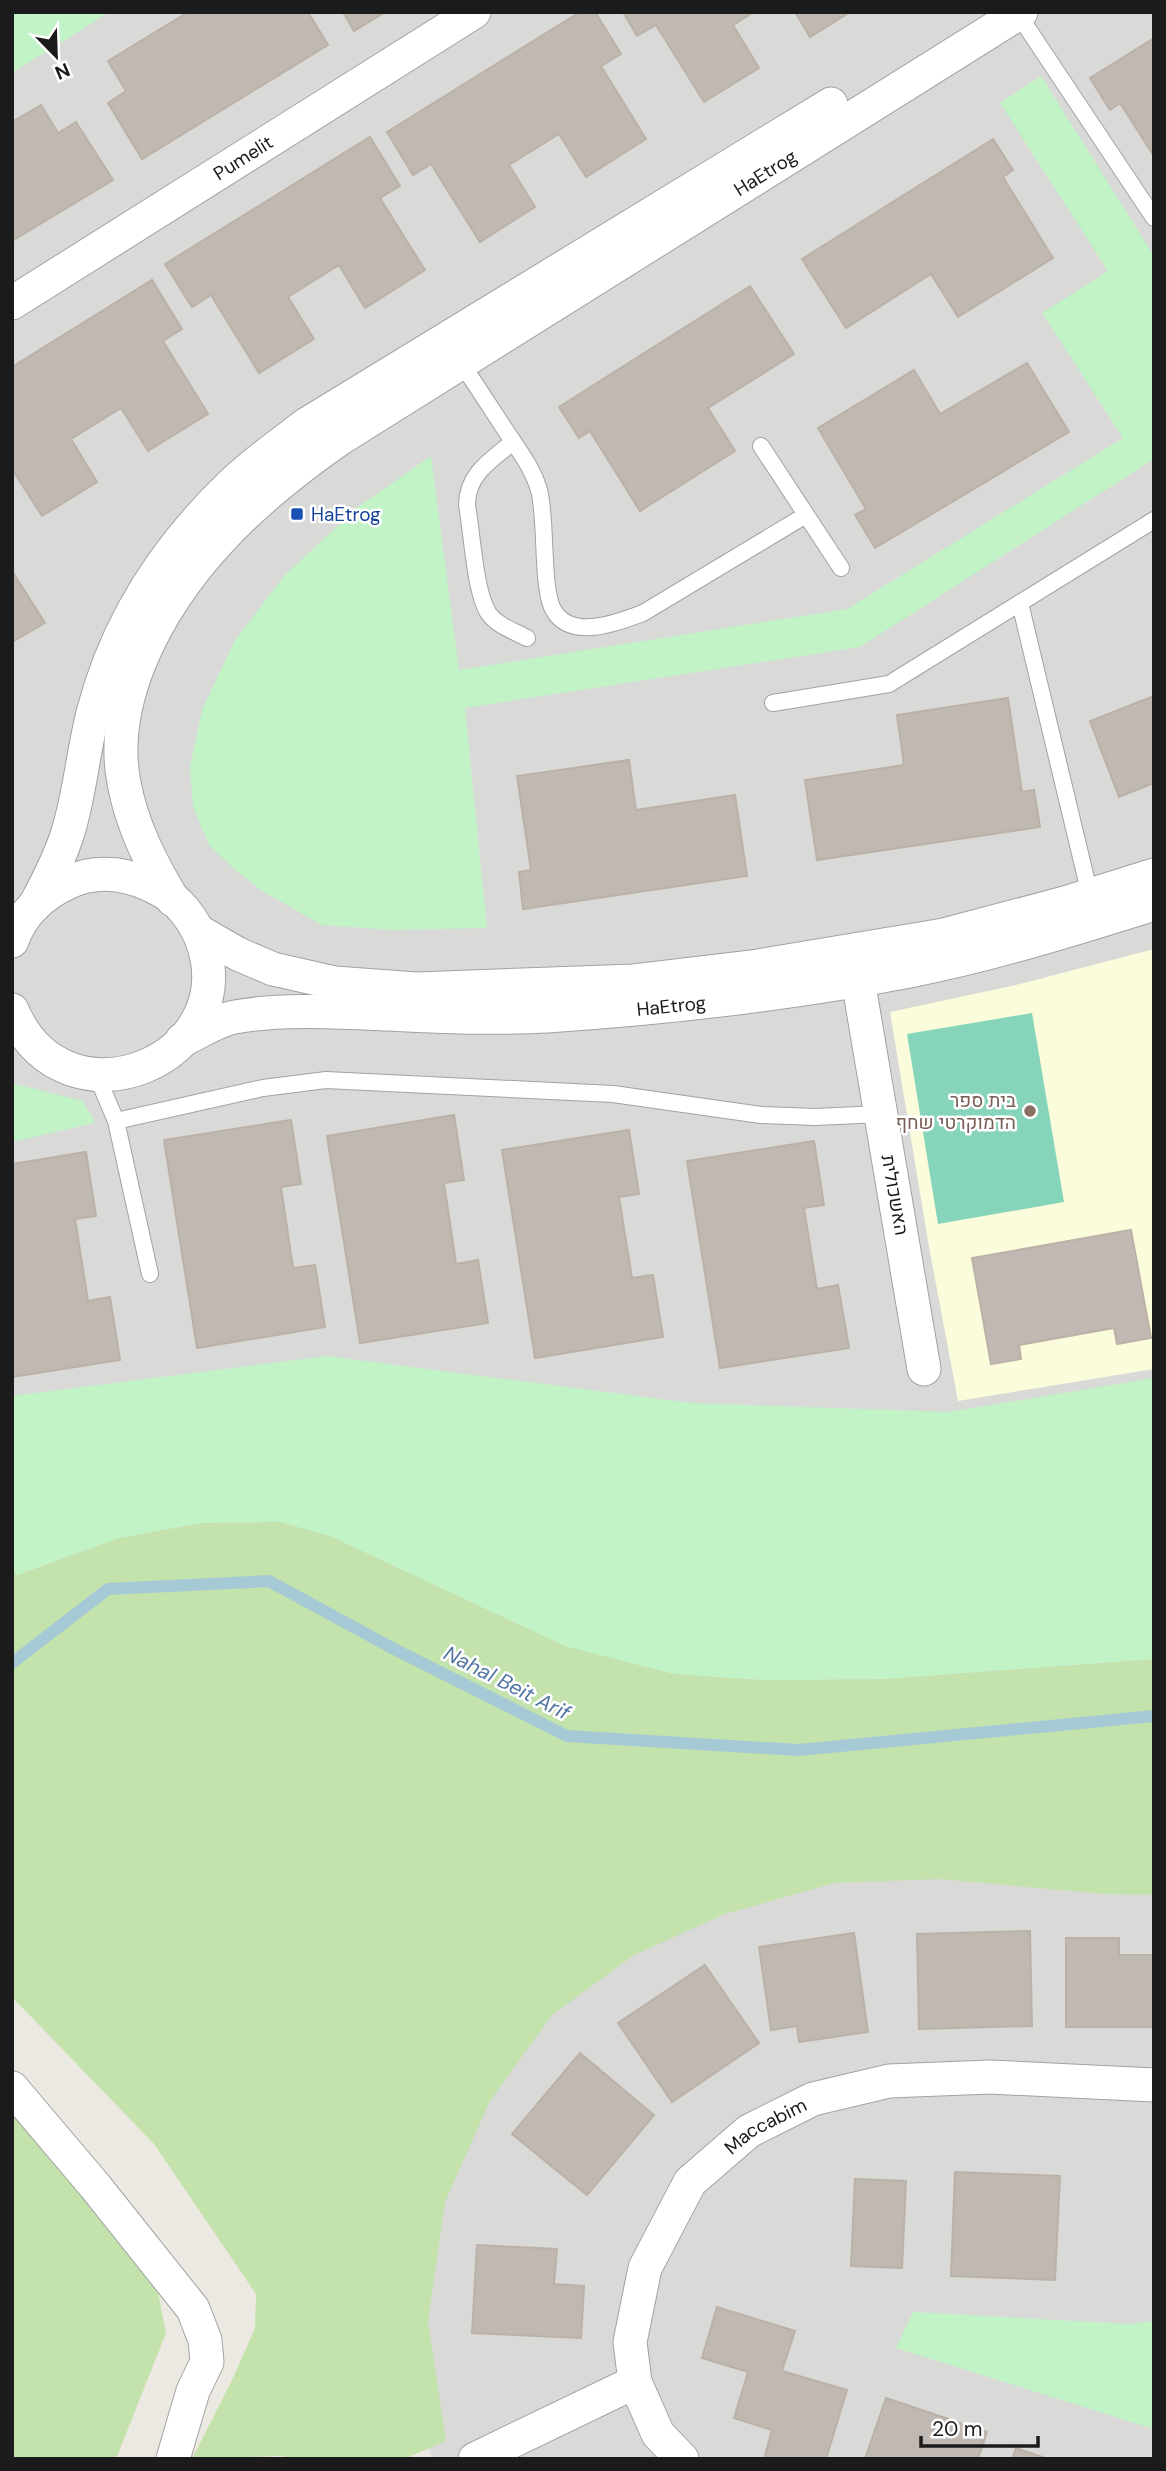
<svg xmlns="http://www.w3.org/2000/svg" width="1166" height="2471" font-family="'DM Sans',Heebo,sans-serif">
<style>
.residential{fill:#d9d9d8}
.education{fill:#fafcdb}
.grass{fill:#c4e2ac}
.park{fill:#c1f3c7}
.pitch{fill:#86d5ba}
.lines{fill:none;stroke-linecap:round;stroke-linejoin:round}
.stream{stroke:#a6c9d6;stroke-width:12}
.building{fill:#c0b8b2;stroke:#bcb1a6;stroke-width:2}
.service-casing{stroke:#a2a2a2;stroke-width:18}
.minor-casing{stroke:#a2a2a2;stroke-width:35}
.service{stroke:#fff;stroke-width:16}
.minor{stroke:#fff;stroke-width:33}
.transit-dot{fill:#1a4fb4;stroke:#fff;stroke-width:2.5}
.education-dot{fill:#8d6e63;stroke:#fff;stroke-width:2.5}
.labels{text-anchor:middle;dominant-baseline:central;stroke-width:5;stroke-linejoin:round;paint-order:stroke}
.street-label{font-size:19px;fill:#1b1b1b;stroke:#fff}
.transit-label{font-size:19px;fill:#164399;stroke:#fff;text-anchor:start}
.education-label{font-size:19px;fill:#785e54;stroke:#fff;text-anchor:end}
.water-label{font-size:21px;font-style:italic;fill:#5176a2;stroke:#fff}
</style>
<rect width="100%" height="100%" fill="#ece9e2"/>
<!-- residential -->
<path class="residential" d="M12,12h1142v2447h-721l-20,-50 -401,-868z"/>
<!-- education -->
<path class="education" d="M1154,949v420l-196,32 -29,-154 -39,-235 130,-28z"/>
<!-- grass -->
<g class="grass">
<path d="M280,1522l50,14 235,110 109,28 91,6 119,-1 270,-20v236l-50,-1 -164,-15 -106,4 -109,31 -91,41 -82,60 -62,86 -45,101 -17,119 18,120 -42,18h-107l-17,-3 -88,3 41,-81 22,-50 1,-34 -102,-150 -142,-147v-428l6,6 101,-37 82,-15z"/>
<path d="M12,2109l139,148 15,76 -50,126h-104z"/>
</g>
<!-- park -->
<g class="park">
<path d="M12,12h98l-98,61z"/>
<path d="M1041,76l113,180v203l-294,188 -395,61 22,220 -94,2 -71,-5 -60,-34 -30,-24 -23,-22 -16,-38 -3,-40 12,-57 32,-68 50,-66 75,-70 72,-50 28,214 388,-61 276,-171 -81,-125 66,-42 -108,-168z"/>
<path d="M12,1083l71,18 12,22 -83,19z"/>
<path d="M327,1356l364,47 258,9 205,-34v281l-270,20 -119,1 -91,-6 -109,-28 -235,-110 -50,-14 -79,1 -82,15 -102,37 -5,-6v-173z"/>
<path d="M913,2312l218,12 23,-3v108l-258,-81z"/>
</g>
<!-- pitch -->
<path class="pitch" d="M1032,1013l32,189 -126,22 -31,-190z"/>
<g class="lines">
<!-- stream -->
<path class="stream" d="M12,1663l96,-74 161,-8 125,68 173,87 232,14 355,-34"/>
</g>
<!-- building -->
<g class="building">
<path d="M188,12h120l20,33 -186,114 -34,-56 18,-12 -18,-30z"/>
<path d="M343,12h42l-31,19z"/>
<path d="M580,12h15l26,42 -20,12 45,73 -60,38 -27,-43 -50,31 26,42 -55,35 -49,-78 -18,11 -26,-43z"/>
<path d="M623,12h131l-21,13 26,43 -55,34 -48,-77 -19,11z"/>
<path d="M795,12h55l-40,25z"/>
<path d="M1154,38v118l-34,-53 -10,7 -20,-32z"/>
<path d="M41,105l17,28 18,-11 37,58 -101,61v-119z"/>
<path d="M370,137l30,49 -20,12 45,72 -60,38 -26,-43 -51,32 26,42 -55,34 -48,-78 -19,12 -27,-43z"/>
<path d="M993,139l20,31 -10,7 50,81 -95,59 -27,-43 -85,54 -44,-69z"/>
<path d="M152,280l30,49 -19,12 45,73 -60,37 -27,-43 -50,31 26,43 -55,34 -30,-47v-102z"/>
<path d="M750,286l44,68 -86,54 27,43 -95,60 -50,-80 -11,7 -20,-31z"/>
<path d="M1027,363l42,69 -194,116 -20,-33 11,-6 -48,-81 96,-58 26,44z"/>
<path d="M12,571l33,52 -33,19z"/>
<path d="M1154,696v87l-35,14 -29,-76z"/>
<path d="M1008,698l14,94 12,-2 6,37 -223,33 -12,-80 99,-15 -7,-50z"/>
<path d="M629,760l7,50 99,-15 12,81 -224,33 -4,-37 12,-2 -14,-94z"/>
<path d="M454,1115l10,65 -20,3 12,81 22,-4 10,63 -128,20 -33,-207z"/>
<path d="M291,1120l10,64 -20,3 12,81 22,-3 10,62 -128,21 -33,-208z"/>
<path d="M629,1130l10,64 -20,3 13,81 21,-3 10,62 -128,21 -33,-208z"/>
<path d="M814,1141l10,64 -20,3 13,81 21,-4 11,63 -129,20 -33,-207z"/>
<path d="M86,1152l10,64 -21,3 13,82 22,-4 10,63 -108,17v-213z"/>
<path d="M1131,1230l20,108 -34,6 -3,-16 -95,17 2,14 -30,5 -19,-106z"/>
<path d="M1030,1931l2,95 -113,3 -2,-95z"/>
<path d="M854,1933l14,99 -69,10 -2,-16 -26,4 -12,-83z"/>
<path d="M1066,1938h53v17h35v72h-88z"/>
<path d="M705,1965l54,78 -87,59 -54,-79z"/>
<path d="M580,2053l74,62 -67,80 -75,-61z"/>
<path d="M955,2172l105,4 -5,104 -104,-4z"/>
<path d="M855,2179l51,2 -4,87 -51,-2z"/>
<path d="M477,2245l80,4 -3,35 30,2 -3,52 -109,-5z"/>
<path d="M717,2307l78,24 -13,40 65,19 -21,69h-62l8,-29 -38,-12 14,-46 -46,-14z"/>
<path d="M886,2398l101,34 -9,27h-113z"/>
<path d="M1016,2448l32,11h-36z"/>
</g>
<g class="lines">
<defs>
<g id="service">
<path d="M1018,14l136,204"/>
<path d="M461,363c16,23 31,47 47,71 12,18 25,35 31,56 8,29 2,102 15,121 18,30 65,11 89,2l163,-98"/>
<path d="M513,442c-22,18 -46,32 -46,63 5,27 8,89 22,109 9,12 25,17 38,24"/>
<path d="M761,446l80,122"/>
<path d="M1020,603l70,292"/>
<path d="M773,703l116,-19 265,-164"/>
<path d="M96,1074l20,47 34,153"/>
<path d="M116,1121l147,-33 63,-8 287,14 148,21 54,2 66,-3"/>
</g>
<g id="minor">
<path id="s1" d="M12,303l462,-291"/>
<path id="s2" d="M173,900c-22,-37 -41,-74 -49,-117 -8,-41 0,-81 15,-119 39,-97 118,-168 202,-226l680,-426"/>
<path d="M35,905c13,-24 25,-47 33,-73 12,-39 15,-80 25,-119 23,-89 73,-166 139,-229 23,-22 50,-41 75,-60l524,-320"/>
<path d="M198,931l40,23 35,15 62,14 81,6 218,-8 118,-14 192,-32 121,-32 89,-28"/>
<path d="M12,941c9,-27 31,-47 57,-59 30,-14 63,-8 91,8 18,9 33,29 41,48 47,121 -136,198 -189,72"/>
<path d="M858,980l66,389"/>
<path id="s3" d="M182,1040c17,-7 35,-20 53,-23 50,-9 103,-5 153,-3 53,3 106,5 159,2 121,-8 243,-22 362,-45 82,-16 165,-42 245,-67"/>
<path d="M12,2088l83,98 98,123 12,31 2,22 -14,29 -20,68"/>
<path d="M475,2459l160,-77"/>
<path id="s4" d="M682,2459l-24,-25 -23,-52 -5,-40 15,-74 45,-86 59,-51 64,-32 76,-18 101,-4 164,8"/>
</g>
</defs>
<!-- service casing -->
<use href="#service" class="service-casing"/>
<!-- minor casing -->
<use href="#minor" class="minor-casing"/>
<!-- service -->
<use href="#service" class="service"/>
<!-- minor -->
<use href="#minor" class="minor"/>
</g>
<!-- markers -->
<rect class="transit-dot" x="290" y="507" width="14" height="14" rx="3.5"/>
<circle class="education-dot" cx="1030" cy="1111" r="7"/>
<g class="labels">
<!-- street labels -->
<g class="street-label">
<text stroke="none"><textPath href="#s1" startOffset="273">Pumelit</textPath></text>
<text stroke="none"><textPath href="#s2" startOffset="1057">HaEtrog</textPath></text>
<text stroke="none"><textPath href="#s3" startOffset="495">HaEtrog</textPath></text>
<text transform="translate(895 1195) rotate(80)">האשכולית</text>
<text stroke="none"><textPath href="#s4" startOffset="399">Maccabim</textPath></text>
</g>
<!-- transit labels -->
<g class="transit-label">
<text x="311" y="514">HaEtrog</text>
</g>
<!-- education labels -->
<g class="education-label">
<text x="1016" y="1100">בית ספר<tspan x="1016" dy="22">הדמוקרטי שחף</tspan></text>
</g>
<!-- water labels -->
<g class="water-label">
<text transform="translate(507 1683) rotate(27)">Nahal Beit Arif</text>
</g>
</g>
<!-- border -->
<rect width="1166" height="2471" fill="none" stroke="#1b1b1b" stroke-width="28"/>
<!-- north arrow -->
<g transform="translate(56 56) rotate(157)" stroke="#ffffff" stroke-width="5" paint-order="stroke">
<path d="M0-5L12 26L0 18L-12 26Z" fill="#1b1b1b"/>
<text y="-10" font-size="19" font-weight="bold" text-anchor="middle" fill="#1b1b1b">N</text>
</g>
<!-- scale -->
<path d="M921 2436v10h117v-10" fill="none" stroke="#1b1b1b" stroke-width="3.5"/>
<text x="932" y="2436" font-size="21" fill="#1b1b1b" stroke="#ffffff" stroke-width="5" paint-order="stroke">20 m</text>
</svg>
